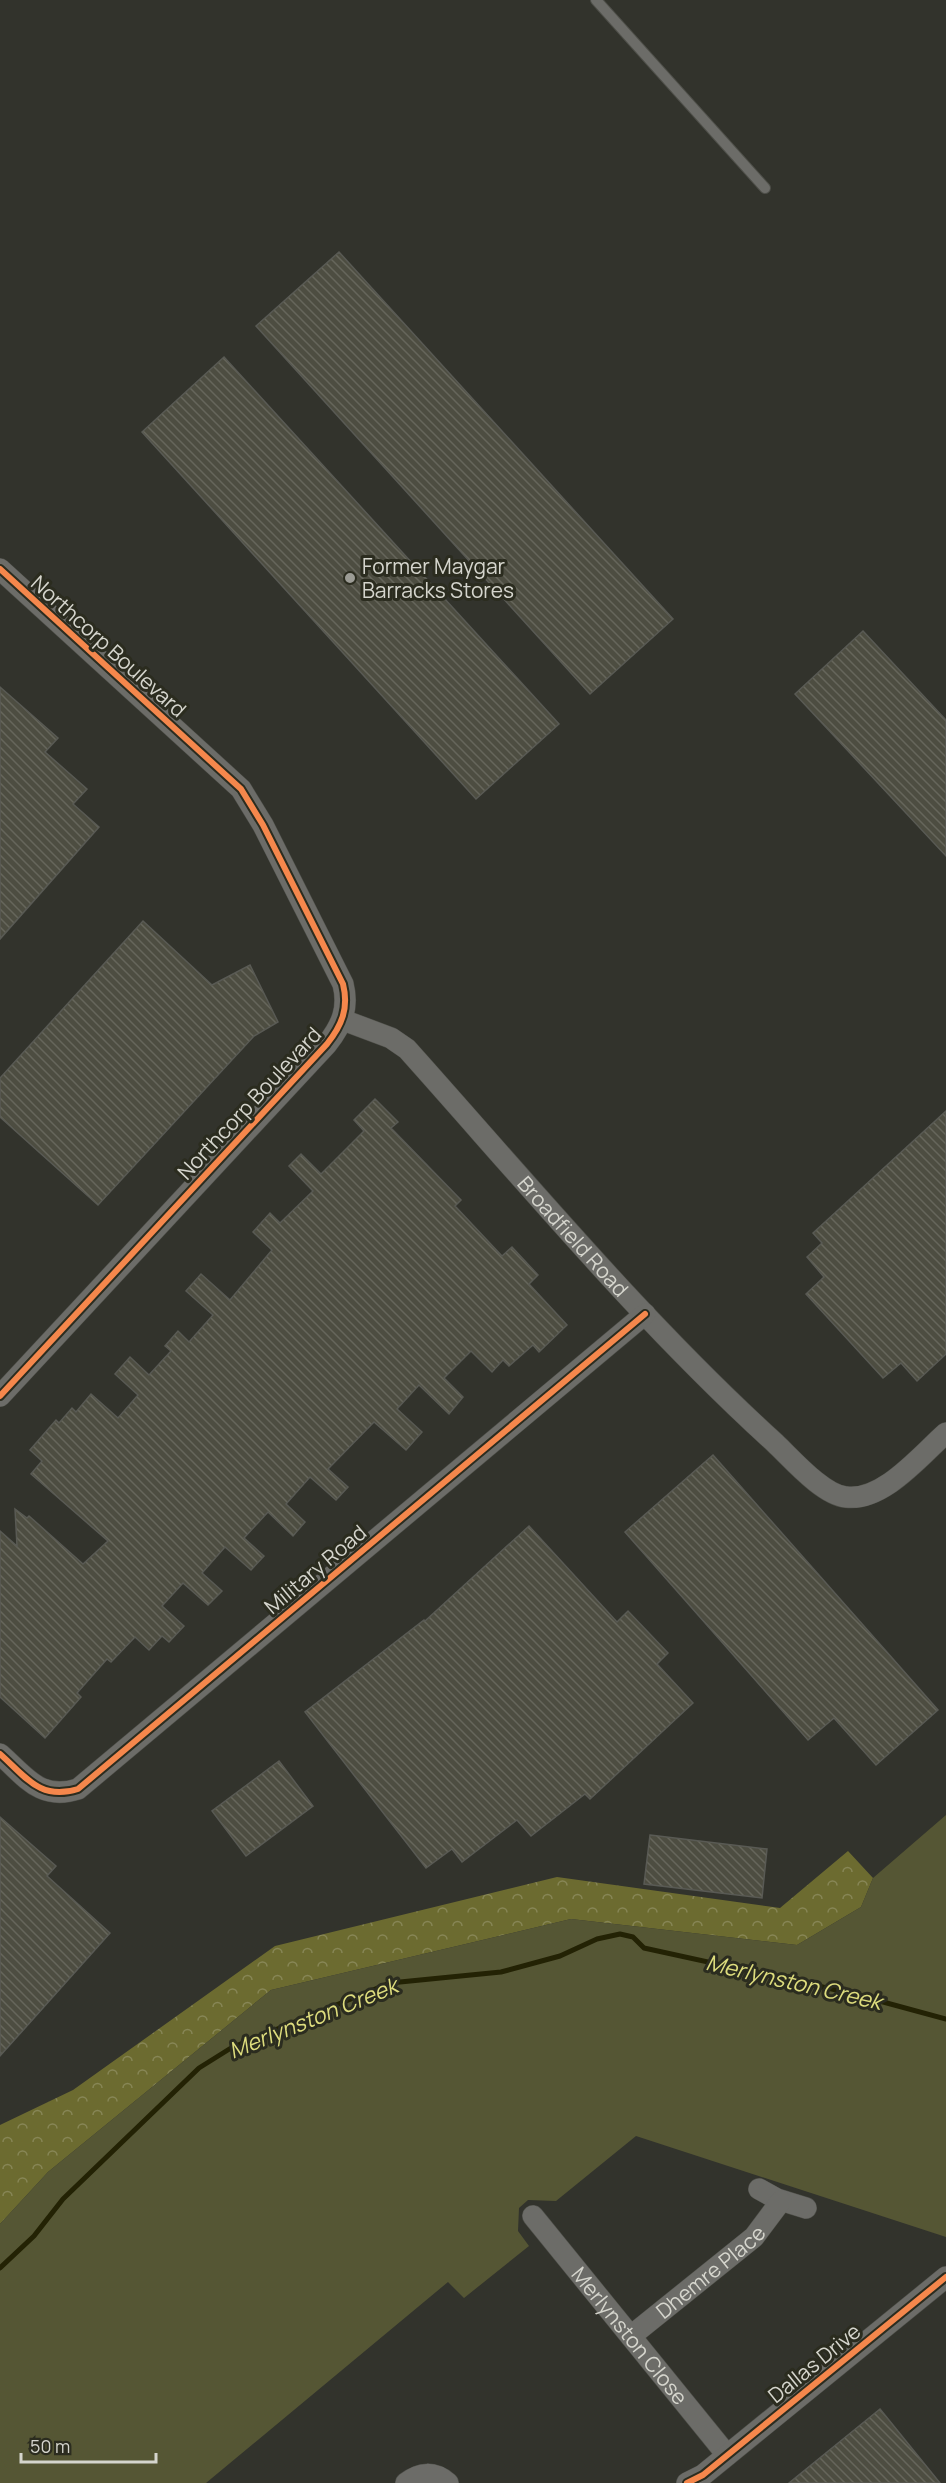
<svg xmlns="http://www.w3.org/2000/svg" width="946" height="2483" font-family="Manrope,sans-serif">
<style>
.forest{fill:url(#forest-crowns)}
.park{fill:#555634}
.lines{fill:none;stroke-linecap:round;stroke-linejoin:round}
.stream{stroke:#232204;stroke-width:5}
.building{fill:url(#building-back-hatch);stroke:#595a54;stroke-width:1.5}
.service-casing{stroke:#4e4f49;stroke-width:12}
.minor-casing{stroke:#4e4f49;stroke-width:22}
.service{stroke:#6c6c68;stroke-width:10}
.minor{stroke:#6c6c68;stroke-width:21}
.cycleway-casing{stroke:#2b2c1f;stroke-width:10}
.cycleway{stroke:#f5874c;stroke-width:6}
.poi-dot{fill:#9c9c95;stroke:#2b2c1f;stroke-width:2}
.labels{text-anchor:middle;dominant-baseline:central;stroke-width:6;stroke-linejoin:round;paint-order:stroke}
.poi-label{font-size:21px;fill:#d5d5cd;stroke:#2b2c1f;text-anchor:start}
.street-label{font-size:21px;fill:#d5d5cd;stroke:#2b2c1f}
.water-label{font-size:22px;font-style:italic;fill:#dddc7d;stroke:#2b2c1f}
</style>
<defs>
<pattern id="forest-crowns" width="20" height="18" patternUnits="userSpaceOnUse" patternTransform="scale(1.5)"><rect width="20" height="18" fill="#6c6b30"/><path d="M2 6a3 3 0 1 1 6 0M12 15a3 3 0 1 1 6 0" fill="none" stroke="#878656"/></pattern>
<pattern id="building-back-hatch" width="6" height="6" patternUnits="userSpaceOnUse" patternTransform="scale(1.5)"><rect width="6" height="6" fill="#4d4d41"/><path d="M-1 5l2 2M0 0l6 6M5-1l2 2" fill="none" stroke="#66665b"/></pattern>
</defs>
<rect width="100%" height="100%" fill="#32332c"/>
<!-- forest -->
<path class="forest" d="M848,1851l25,27 -12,29 -64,38 -226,-26 -300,71 -223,182 -48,52v-99l73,-35 202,-144 282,-69 223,31z"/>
<!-- park -->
<path class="park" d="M946,1815v422l-310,-101 -80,65 -28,-1 -9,8 -1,23 11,15 -65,52 -16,-16 -242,201h-206v-259l48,-52 223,-182 300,-71 226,26 64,-38 12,-29z"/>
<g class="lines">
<!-- stream -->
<path class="stream" d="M0,2268l34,-32 29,-37 136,-131 32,-20 159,-65 111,-11 59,-16 37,-17 23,-5 13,3 11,11 206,45 96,26"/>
</g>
<!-- building -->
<g class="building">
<path d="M339,252l334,367 -83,75 -334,-368z"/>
<path d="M224,357l335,367 -83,75 -334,-367z"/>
<path d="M863,631l83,89v136l-151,-162z"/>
<path d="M0,687l58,51 -13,14 42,37 -14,15 26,23 -99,112z"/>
<path d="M143,921l69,64 38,-20 28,57 -24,14 -156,169 -98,-88v-39z"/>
<path d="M375,1099l23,23 -7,6 70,72 -6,6 47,50 10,-9 26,28 -9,9 38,41 -28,27 -6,-7 -24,21 -6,-6 -11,12 -21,-21 -27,27 19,19 -14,17 -30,-29 -22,24 25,23 -16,18 -32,-28 -46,47 20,18 -12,13 -26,-23 -24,27 19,18 -12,14 -25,-24 -24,26 20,18 -13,14 -26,-23 -23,26 20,18 -14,14 -25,-22 -21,23 22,20 -15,16 -7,-6 -13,14 -14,-13 -24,25 -4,-3 -30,34 4,4 -36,41 -45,-41v-166l17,15 -2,-37 12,9 2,-2 54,48 25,-23 -77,-67 11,-13 -12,-11 26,-30 3,3 13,-15 4,4 15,-18 27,24 20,-23 -23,-21 15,-17 19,18 22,-24 -6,-5 13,-15 11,11 24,-27 -27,-24 15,-17 29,26 42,-50 -19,-18 17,-19 10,10 33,-32 -24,-25 12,-12 20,20 43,-43 -10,-11z"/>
<path d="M946,1111v243l-29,27 -16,-18 -18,15 -77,-84 18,-17 -17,-20 15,-14 -9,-10z"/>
<path d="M713,1455l225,255 -62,55 -42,-47 -26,22 -183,-208z"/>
<path d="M529,1526l88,96 11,-11 40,42 -11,11 36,39 -103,96 -5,-5 -54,42 -14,-16 -55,42 -10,-13 -26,19 -121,-156 119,-92 1,1z"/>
<path d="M279,1761l34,45 -67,50 -34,-45z"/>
<path d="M0,1817l56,49 -9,10 63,57 -110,123z"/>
<path d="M650,1835l117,14 -5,49 -118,-14z"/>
<path d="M880,2409l60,74h-151z"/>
</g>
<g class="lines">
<defs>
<path id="service" d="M596,0l169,188"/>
<g id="minor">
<path d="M0,569l241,220 22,36 80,159c6,24 -1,41 -16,60l-327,352"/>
<path id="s1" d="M343,1020l48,18 16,11c119,133 235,273 368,394 17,16 48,52 71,54 37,5 75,-42 100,-64"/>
<path d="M0,1754c26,23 40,47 78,35l567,-475"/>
<path d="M759,2189l18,10 29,9"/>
<path id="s2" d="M533,2216l194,239"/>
<path id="s3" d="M631,2336l123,-99 27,-36"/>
<path d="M406,2483c14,-11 28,-12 42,0"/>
<path d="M687,2483l16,-8 243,-198"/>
</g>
</defs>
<!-- service casing -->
<use href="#service" class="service-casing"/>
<!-- minor casing -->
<use href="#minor" class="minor-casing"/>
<!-- service -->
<use href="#service" class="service"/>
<!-- minor -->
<use href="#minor" class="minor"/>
<defs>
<g id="cycleway">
<path d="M0,569l241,220 22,36 80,159c6,24 -1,41 -16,60l-327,352"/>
<path d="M0,1754c26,23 40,47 78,35l567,-475"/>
<path d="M687,2483l16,-8 243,-198"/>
</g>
</defs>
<!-- cycleway casing -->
<use href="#cycleway" class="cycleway-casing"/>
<!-- cycleway -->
<use href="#cycleway" class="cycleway"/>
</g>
<!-- markers -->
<circle class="poi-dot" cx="350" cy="578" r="6"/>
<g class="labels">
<!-- poi labels -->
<g class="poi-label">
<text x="362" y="566">Former Maygar<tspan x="362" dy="24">Barracks Stores</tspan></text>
</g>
<!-- street labels -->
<g class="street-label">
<text transform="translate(109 646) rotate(42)">Northcorp Boulevard</text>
<text transform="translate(249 1103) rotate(-47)">Northcorp Boulevard</text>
<text stroke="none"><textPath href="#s1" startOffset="321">Broadfield Road</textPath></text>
<text transform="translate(315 1569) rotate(-40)">Military Road</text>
<text stroke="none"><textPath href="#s3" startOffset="102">Dhemre Place</textPath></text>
<text stroke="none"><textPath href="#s2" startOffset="154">Merlynston Close</textPath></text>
<text transform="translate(814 2363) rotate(-39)">Dallas Drive</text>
</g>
<!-- water labels -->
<g class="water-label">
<text transform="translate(794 1982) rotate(13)">Merlynston Creek</text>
<text transform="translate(313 2018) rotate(-22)">Merlynston Creek</text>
</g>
</g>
<!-- scale -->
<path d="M21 2453v9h135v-9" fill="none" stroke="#d5d5cd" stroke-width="3"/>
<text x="30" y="2453" font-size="18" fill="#d5d5cd" stroke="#2b2c1f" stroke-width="4.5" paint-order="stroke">50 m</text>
</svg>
